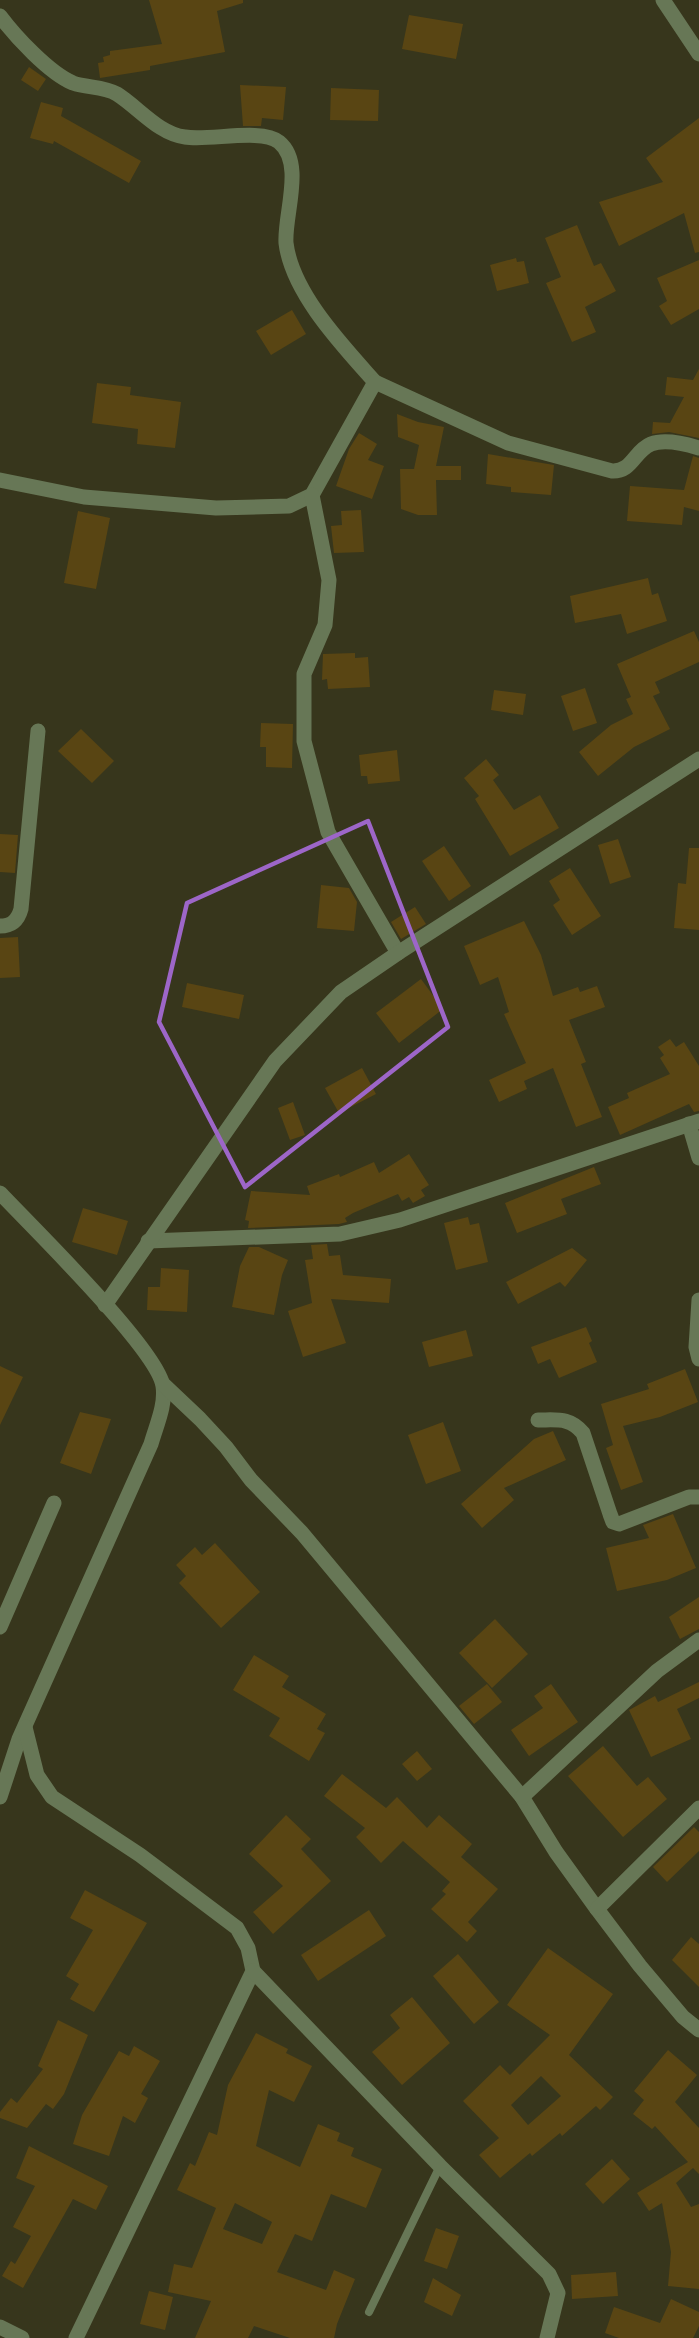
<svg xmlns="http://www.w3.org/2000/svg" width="699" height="2338" font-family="Arial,sans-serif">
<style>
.building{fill:#594513;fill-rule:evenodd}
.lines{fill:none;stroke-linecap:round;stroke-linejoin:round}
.service{stroke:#677756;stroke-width:8}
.minor{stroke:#677756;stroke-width:15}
.marked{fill:none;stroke:#9d66c8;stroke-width:4.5;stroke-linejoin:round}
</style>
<rect width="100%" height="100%" fill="#37361c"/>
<!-- building -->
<g class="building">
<path d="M149,0h94v3l-26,8 8,41 -75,14v4l-50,8 -2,-15 6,-1 -1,-5 7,-2v-4l52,-7z"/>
<path d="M409,15l54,9 -7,35 -54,-10z"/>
<path d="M29,67l17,12 -8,12 -17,-11z"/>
<path d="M240,85l46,2 -3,33 -21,-2 -1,8h-18z"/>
<path d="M331,88l48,2 -1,31 -48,-1z"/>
<path d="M41,102l22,6 -2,8 80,45 -12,22 -75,-42 -1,3 -23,-6z"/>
<path d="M699,118v134l-4,1 -11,-40 -65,33 -20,-44 64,-20 -17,-24z"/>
<path d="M577,225l17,41 7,-3 15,28 -31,16 11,25 -24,10 -26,-59 15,-6 -16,-39z"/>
<path d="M516,258l1,4 7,-1 5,22 -32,8 -7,-26z"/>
<path d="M699,260v49l-28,16 -12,-19 8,-5 -10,-23z"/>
<path d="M292,310l14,24 -35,21 -15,-24z"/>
<path d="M699,369v69l-30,-6 -17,2 1,-12 17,1 14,-26 -19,-2 2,-18 26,3z"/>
<path d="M97,383l34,4 -1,8 51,7 -6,46 -38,-4 1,-15 -46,-6z"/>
<path d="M397,414l21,8 26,5 -8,39h25v14h-25l1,35h-19l-17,-6 -1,-40h14l5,-24 -21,-8z"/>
<path d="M359,433l18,11 -9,16 16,6 -12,33 -36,-13 13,-37z"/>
<path d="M488,454l66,11 -3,30 -40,-3v-5l-25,-3z"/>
<path d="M693,456l6,2v53l-15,-4 -2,18 -55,-4 3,-35 54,4z"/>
<path d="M361,510l3,42 -30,1 -3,-27 11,-1 -1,-14z"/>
<path d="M78,511l32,7 -14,71 -32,-6z"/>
<path d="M648,578l4,17 6,-2 9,28 -40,13 -6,-20 -46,9 -5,-27z"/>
<path d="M694,631l5,11v20l-44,20 5,11 -7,3 17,33 -36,18 -36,29 -19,-24 32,-27 22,-11 -7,-15 5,-2 -14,-33z"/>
<path d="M355,653v5l13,-1 2,30 -42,2 -1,-10 -5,1 1,-26z"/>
<path d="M585,688l12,35 -24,8 -12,-35z"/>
<path d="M494,690l32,4 -3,21 -32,-5z"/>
<path d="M261,723l32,1 -1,44 -26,-1v-20h-6z"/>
<path d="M81,729l33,32 -22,22 -34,-32z"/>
<path d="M397,750l3,31 -32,3 -1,-8h-6l-2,-21z"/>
<path d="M486,759l13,16 -6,5 21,30 26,-15 19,33 -49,28 -35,-57 4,-3 -15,-18z"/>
<path d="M0,834l18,1 -3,38 -15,-1z"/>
<path d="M618,839l13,38 -21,7 -12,-39z"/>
<path d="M444,846l27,40 -22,15 -27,-40z"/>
<path d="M689,848h10v82l-25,-2 4,-45 8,1z"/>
<path d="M570,868l31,48 -29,19 -19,-30 7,-5 -11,-19z"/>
<path d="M321,885l28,3 8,14 -3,29 -37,-3z"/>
<path d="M415,907l11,17 -25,15 -10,-17z"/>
<path d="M524,921l17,34 12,41 25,-9 2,5 17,-6 8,21 -36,13 17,42 -5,2 21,53 -26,10 -23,-59 -29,13 3,8 -28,13 -10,-22 37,-17 -22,-49 5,-2 -11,-35 -18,8 -16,-39z"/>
<path d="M18,937l2,40 -20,1v-40z"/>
<path d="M421,979l22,30 -44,34 -23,-30z"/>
<path d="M187,983l57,12 -5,24 -57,-12z"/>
<path d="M670,1039l6,8 8,-5 15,24v45l-5,1 -5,-8 -69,31 -12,-28 21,-9 -2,-5 43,-19 -10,-16 4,-3 -6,-8z"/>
<path d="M362,1068l14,26 -37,19 -14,-25z"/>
<path d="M293,1102l12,33 -15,5 -12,-32z"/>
<path d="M409,1154l20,31 -8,5 4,6 -12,7 -4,-6 -7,4 -4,-7 -45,19 -8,5 2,4 -8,2 -91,4 1,-7 -4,-1 6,-29 59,4 -3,-9 32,-12 1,3 34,-15 5,11z"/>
<path d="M594,1167l7,17 -40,15 6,15 -50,19 -12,-30z"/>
<path d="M83,1208l45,13 -11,34 -45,-13z"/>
<path d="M468,1217l2,8 9,-2 9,39 -32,8 -12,-47z"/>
<path d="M327,1244l2,12 11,-1 3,20 48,4 -2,24 -58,-4 15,44 -43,14 -15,-46 24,-8 -7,-43 8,-1 -2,-14z"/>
<path d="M249,1247h10l29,13 -6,15 -8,40 -42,-8 8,-41z"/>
<path d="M572,1248l15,12 -22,27 -5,-5 -42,22 -12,-22z"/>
<path d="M161,1268l28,2 -2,42 -40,-2 1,-23h12z"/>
<path d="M586,1327l6,14 -3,2 8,19 -38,16 -9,-19 -12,5 -7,-17z"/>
<path d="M466,1330l7,26 -44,11 -7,-25z"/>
<path d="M0,1366l23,11 -23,48z"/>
<path d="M685,1369l13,33 -38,15 -37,9 20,56 -22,8 -15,-42 7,-3 -12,-41 48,-15 -2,-5z"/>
<path d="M80,1412l31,7 -20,55 -31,-11z"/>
<path d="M443,1422l18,49 -35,13 -18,-49z"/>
<path d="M553,1431l13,29 -62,28 10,12 -32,28 -21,-24 73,-65z"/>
<path d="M673,1514l23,54 -29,12 -50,11 -11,-43 43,-10 -6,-13z"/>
<path d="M215,1543l45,49 -39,36 -42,-45 7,-7 -10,-11 19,-18 7,8z"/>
<path d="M699,1597v32l-19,10 -11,-22z"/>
<path d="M495,1619l33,35 -36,34 -33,-35z"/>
<path d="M254,1655l35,21 -7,11 44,27 -9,15 8,4 -16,28 -40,-25 11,-18 -47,-28z"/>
<path d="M699,1682v16l-22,11 14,30 -40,18 -22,-47 26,-14 3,6z"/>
<path d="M487,1684l15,18 -28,22 -15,-18z"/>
<path d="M551,1684l27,38 -49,34 -18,-26 32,-22 -9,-12z"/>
<path d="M603,1746l34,40 11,-9 19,22 -44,38 -55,-61z"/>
<path d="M417,1751l15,18 -15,12 -15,-17z"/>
<path d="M342,1774l44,34 11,-11 30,31 12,-13 33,29 -11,13 37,32 -30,33 9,9 -10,11 -36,-33 15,-15 -4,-3 8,-9 -47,-41 -22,22 -25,-26 9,-9 -41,-32z"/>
<path d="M286,1815l25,24 -10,10 30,32 -58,53 -20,-22 30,-26 -34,-32z"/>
<path d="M694,1827l5,5v19l-32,31 -14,-15z"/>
<path d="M85,1890l62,33 -53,89 -24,-13 9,-15 -13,-8 27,-46 -23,-12z"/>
<path d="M369,1910l17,26 -68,45 -17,-26z"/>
<path d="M691,1937l8,7v43l-27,-27z"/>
<path d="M548,1948l65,46 -44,61 44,42 -13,13 -4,-4 -34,30 -2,-3 -28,23 -2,-3 -30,25 -21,-23 20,-17 -36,-37 37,-36 10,10 40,-40 -43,-30zM541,2076l20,20 -33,29 -17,-20z"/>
<path d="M458,1954l41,48 -25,22 -41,-48z"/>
<path d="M412,1997l38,46 -48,42 -30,-33 28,-24 -10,-13z"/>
<path d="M58,2020l30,15 -24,59 -11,15 -7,-5 -19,24 -27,-10v-6l11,-14 6,5 26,-34 -5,-3z"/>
<path d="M256,2033l32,16 -2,4 26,13 -18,36 -25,-12 -13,56 44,21 18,-43 22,9 -3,8 17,7 -3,8 31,13 -16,39 -35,-14 -19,47 -17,-7 -18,38 49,18 8,-20 21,9 -18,45 -3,14h-44l-36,-12 -6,12h-53l16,-37 -43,-9 6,-28 18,4 24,-60 -39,-18 13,-27 5,3 14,-34 8,3 11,-50zM235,2203l37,19 -10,22 -39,-15z"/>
<path d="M134,2046l26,15 -19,33 7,4 -13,25 -12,-7 -14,40 -36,-12 9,-29 37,-64 10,5z"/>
<path d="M668,2050l29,25 -22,27 24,26v46l-6,-6 -17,15 15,24 8,-3v85l-31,-3 3,-34 -9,-49 -13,8 -12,-18 51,-31 -33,-36 -3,3 -19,-15 11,-14 -10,-9z"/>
<path d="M29,2146l79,40 -12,24 -23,-11 -50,89 -21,-12 9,-15 4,3 16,-28 -18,-9 22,-41 -19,-8z"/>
<path d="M612,2159l18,20 -27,25 -18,-20z"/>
<path d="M436,2228l23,8 -12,33 -23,-8z"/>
<path d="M616,2272l2,24 -46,3 -1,-24z"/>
<path d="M433,2278l28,17 -9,21 -28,-14z"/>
<path d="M149,2291l24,6 -8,33 -25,-6z"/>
<path d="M671,2299l28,13v14l-6,12h-74l-14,-5 9,-26 46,16z"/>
</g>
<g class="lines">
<!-- service -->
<path class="service" d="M369,2312l71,-146"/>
<!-- minor -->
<g class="minor">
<path d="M663,0l36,54"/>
<path d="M0,16c15,20 49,57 73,67 14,5 31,3 44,11 22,14 42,40 68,43 24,4 77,-9 94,5 26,21 5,73 7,101 6,50 57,103 89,139"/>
<path d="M0,480l84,17 132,11 73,-2 23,-11 63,-113 133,61 104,28c20,1 22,-20 39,-27 13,-5 35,0 48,4"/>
<path d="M312,495l17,85 -4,45 -21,49v67l24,91 70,121"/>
<path d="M0,926c12,0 18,-6 21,-17l17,-178"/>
<path d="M689,1124l10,34"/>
<path d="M0,1193c31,33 157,156 163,193 3,19 -7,40 -12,58l-132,295 -19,58"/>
<path d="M148,1241l192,-7 60,-14 299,-99"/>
<path d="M699,1300l-3,47 3,12"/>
<path d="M105,1305l170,-244 66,-69 57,-39 301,-194"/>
<path d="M163,1384l37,35 26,28 25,33 51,53 220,264 34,55 41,57 43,57 43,51 16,13"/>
<path d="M538,1420c19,0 32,-3 45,13l27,81 3,8 6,2 70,-27h10"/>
<path d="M0,1627l54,-124"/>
<path d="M25,1727l12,48 15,22 88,58 97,73 11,20 5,23 -177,367"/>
<path d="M522,1797l135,-126 42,-31"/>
<path d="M597,1909l102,-101"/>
<path d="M253,1971l187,195 109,108 9,19 -11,45"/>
<path d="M0,2327l22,11"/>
</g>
</g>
<!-- marked area -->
<path class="marked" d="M368,821l80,206 -203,160 -86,-165 28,-119z"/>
</svg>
